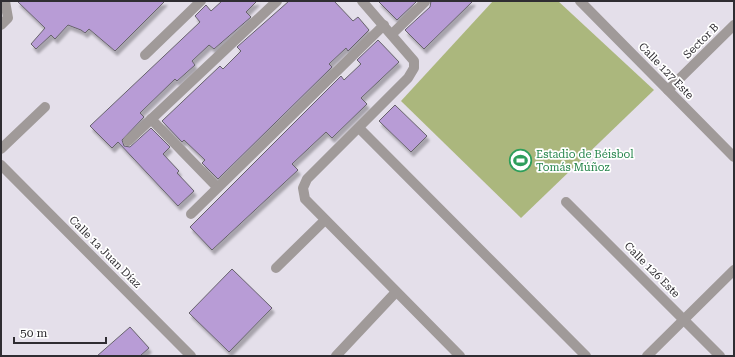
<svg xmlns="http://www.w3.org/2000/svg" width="735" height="357" font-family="'Roboto Serif',serif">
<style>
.green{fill:#abb77d}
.building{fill:#b89cd6;stroke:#67636c;filter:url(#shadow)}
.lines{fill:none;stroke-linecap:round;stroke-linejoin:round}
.minor{stroke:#a09a99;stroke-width:10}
.labels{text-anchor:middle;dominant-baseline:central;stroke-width:3.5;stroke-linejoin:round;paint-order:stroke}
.street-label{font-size:11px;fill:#2f2d32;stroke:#fff}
.leisure-label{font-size:11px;fill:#27864d;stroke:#fff;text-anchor:start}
</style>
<defs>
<filter id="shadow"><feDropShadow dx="2.5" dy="4.5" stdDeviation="1" flood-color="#0004"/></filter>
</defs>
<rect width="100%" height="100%" fill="#e4dfea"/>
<!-- green -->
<path class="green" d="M493,1h65l96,89 -133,128 -120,-117z"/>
<!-- building -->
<g class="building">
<path d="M17,1h148l-50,50 -26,-22 -4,4 -4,-3 -13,-5 -13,14 -4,-4 -15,14 -5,-5 14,-16z"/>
<path d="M222,1h35l-11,11 5,5 -37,32 -5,-4 -17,16 3,4 -18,16 -2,-2 -35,34 4,4 -22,23 2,6 6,1 21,-19 19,19 -7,7 16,17 -2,2 17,18 -16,15 -60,-64 -6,6 -22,-22 110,-104 -5,-6 11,-11 5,6z"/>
<path d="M289,1h45l19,20 5,-4 11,13 -21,21 -2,-3 -17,16 3,3 -114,112 -16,-16 3,-3 -21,-20 -2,2 -20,-21 58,-55 3,3 18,-18 -4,-4z"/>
<path d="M378,1h39l-20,19z"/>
<path d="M431,1h42l-49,48 -19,-19 25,-23z"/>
<path d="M378,40l21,22 -38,36 6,6 -35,34 -6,-6 -34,32 6,6 -86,80 -22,-23 151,-151 3,4 17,-16 -4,-4z"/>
<path d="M395,105l32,31 -16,16 -32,-31z"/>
<path d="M232,269l40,39 -43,44 -40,-39z"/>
<path d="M130,327l19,21 -9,8h-43z"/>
</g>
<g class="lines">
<!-- minor -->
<g class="minor">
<path d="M362,1l52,60v7l-6,10 -101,101 -4,9 2,11 155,157"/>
<path d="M580,1l154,156"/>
<path d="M1,25l7,-7 -3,-17"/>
<path d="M392,34l33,-32"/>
<path d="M145,55l56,-54"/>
<path d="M668,90l66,-65"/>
<path d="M151,119l66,68"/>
<path d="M359,128l227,228"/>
<path d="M128,141l149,-140"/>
<path d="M1,149l44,-42"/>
<path d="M1,165l190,191"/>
<path d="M566,202l154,154"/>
<path d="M191,214l193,-189"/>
<path d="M276,268l49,-48"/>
<path d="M336,356l60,-64"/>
<path d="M647,356l87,-86"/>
</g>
</g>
<!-- icons -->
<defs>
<symbol id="stadium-ring" viewBox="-11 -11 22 22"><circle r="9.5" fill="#fff" stroke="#2e9e5b" stroke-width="1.5"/><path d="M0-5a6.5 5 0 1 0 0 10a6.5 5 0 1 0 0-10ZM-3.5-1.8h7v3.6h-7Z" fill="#2e9e5b"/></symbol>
</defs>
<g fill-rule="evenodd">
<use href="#stadium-ring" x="508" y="148" width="25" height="25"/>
</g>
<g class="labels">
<!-- street labels -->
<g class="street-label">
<text transform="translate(701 41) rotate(-45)">Sector B</text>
<text transform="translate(666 71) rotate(46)">Calle 127 Este</text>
<text transform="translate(105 252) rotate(45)">Calle 1a Juan Díaz</text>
<text transform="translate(652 270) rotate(45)">Calle 126 Este</text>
</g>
<!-- leisure labels -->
<g class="leisure-label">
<text x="536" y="154">Estadio de Béisbol<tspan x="536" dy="13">Tomás Múñoz</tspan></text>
</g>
</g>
<!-- border -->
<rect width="735" height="357" fill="none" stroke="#2f2d32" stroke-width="4"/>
<!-- scale -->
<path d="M14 337v6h92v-6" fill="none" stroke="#2f2d32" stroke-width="2"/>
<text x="20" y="337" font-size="12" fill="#2f2d32" stroke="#ffffff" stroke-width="3" paint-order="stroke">50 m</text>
</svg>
